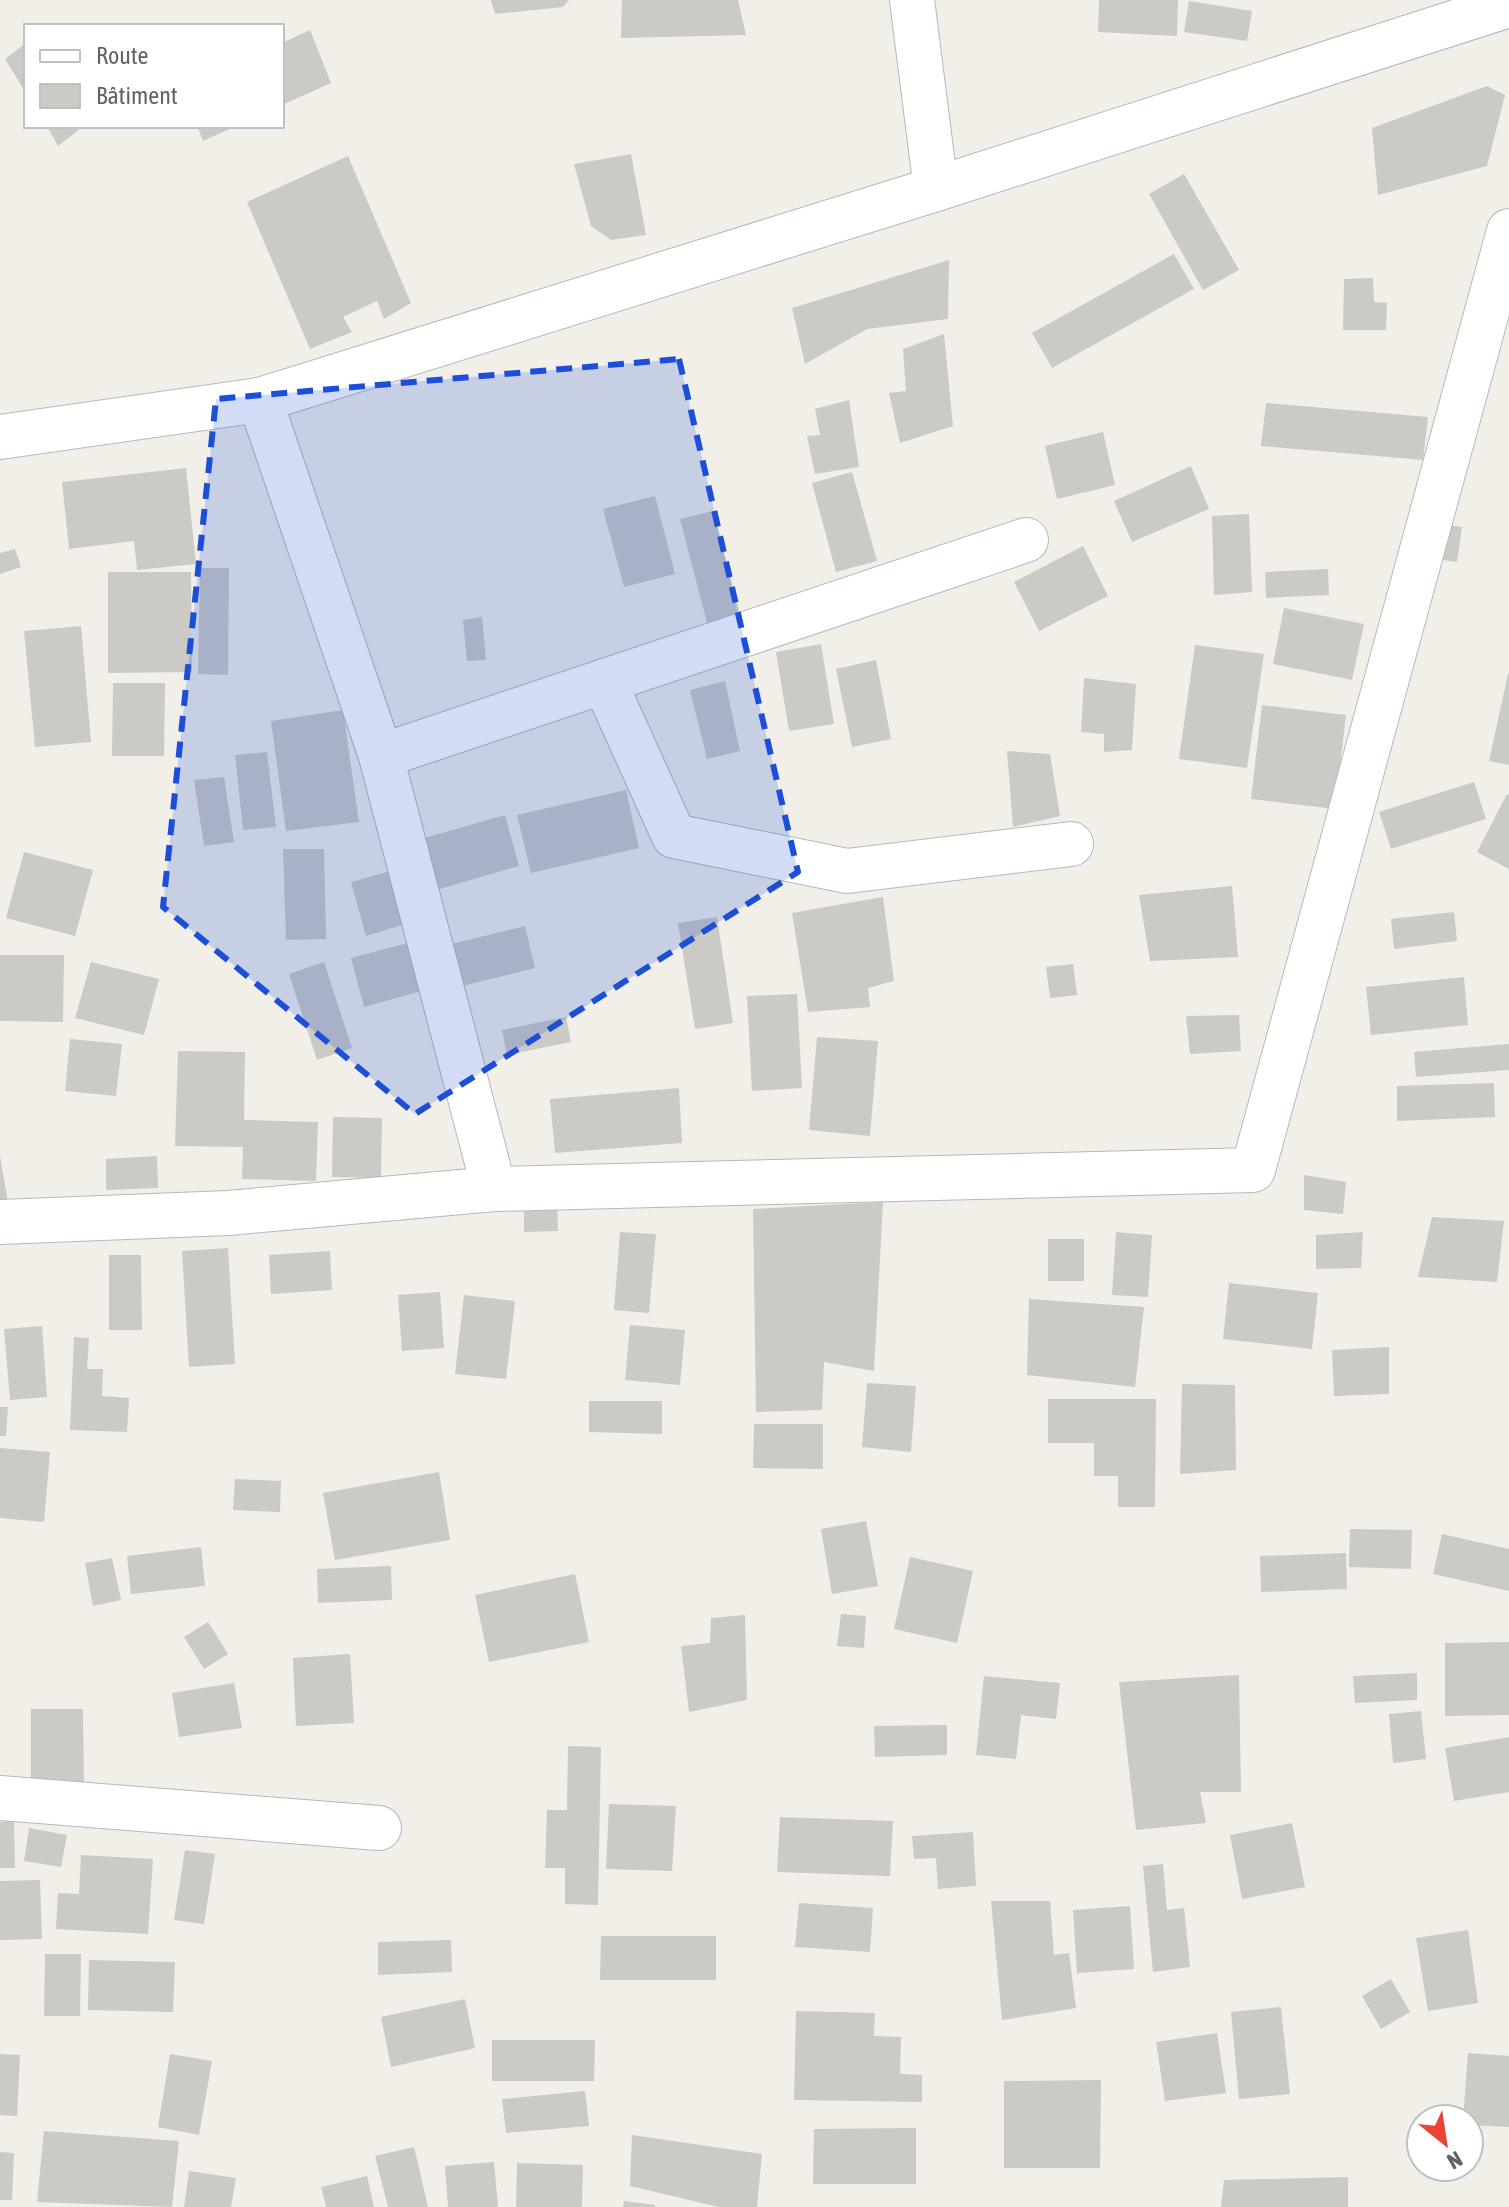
<svg xmlns="http://www.w3.org/2000/svg" width="1509" height="2207" font-family="'Asap Condensed',sans-serif">
<style>
.building{fill:#cccac5}
.lines{fill:none;stroke-linecap:round;stroke-linejoin:round}
.street-casing{stroke:#b5b8bc;stroke-width:46}
.street{stroke:#fff;stroke-width:44}
.marked{fill:#1d4ed8;fill-opacity:0.2;stroke:#1d4ed8;stroke-width:6;stroke-dasharray:16 10;stroke-linejoin:round}
</style>
<rect width="100%" height="100%" fill="#f1efe8"/>
<!-- building -->
<g class="building">
<path d="M491,0h78l-6,7 -68,7z"/>
<path d="M622,0h116l8,35 -125,3z"/>
<path d="M1099,0h79l-1,36 -79,-4z"/>
<path d="M1189,1l63,10 -5,30 -63,-9z"/>
<path d="M310,30l21,53 -49,22v-62z"/>
<path d="M26,43v50l-21,-34z"/>
<path d="M1487,86l18,9 -18,71 -109,29 -6,-67z"/>
<path d="M47,126h30l2,4 -21,16z"/>
<path d="M197,126h39l-33,15z"/>
<path d="M631,154l15,81 -35,5 -20,-14 -17,-62z"/>
<path d="M348,156l63,147 -27,16 -7,-18 -34,16 9,15 -42,17 -63,-147z"/>
<path d="M1184,174l55,96 -36,20 -54,-96z"/>
<path d="M1174,254l20,35 -142,79 -20,-35z"/>
<path d="M949,260l-1,59 -81,10 -62,35 -13,-56z"/>
<path d="M1373,278l1,24 13,1 -1,27h-43l1,-51z"/>
<path d="M944,334l9,92 -53,17 -11,-50 17,-2 -3,-42z"/>
<path d="M849,400l10,67 -44,7 -8,-38 13,-1 -5,-26z"/>
<path d="M1266,403l162,14 -5,43 -162,-14z"/>
<path d="M1103,432l12,53 -58,14 -12,-53z"/>
<path d="M1191,466l18,43 -77,33 -18,-41z"/>
<path d="M186,468l10,96 -59,6 -3,-29 -65,8 -7,-67z"/>
<path d="M852,472l25,89 -41,11 -24,-89z"/>
<path d="M655,496l20,78 -51,13 -21,-78z"/>
<path d="M713,511l30,114 -33,9 -30,-115z"/>
<path d="M1249,514l3,78 -38,3 -2,-79z"/>
<path d="M1433,523l29,4 -5,35 -29,-4z"/>
<path d="M1083,546l25,50 -69,35 -25,-49z"/>
<path d="M15,549l6,18 -21,7v-21z"/>
<path d="M200,568h29l-1,107 -30,-1z"/>
<path d="M1328,569l1,26 -63,3 -1,-26z"/>
<path d="M108,572h83l1,100 -84,1z"/>
<path d="M1284,608l80,16 -12,56 -79,-16z"/>
<path d="M482,617l4,43 -19,1 -4,-41z"/>
<path d="M81,626l10,116 -56,5 -11,-116z"/>
<path d="M821,644l13,80 -45,7 -13,-79z"/>
<path d="M1195,645l69,9 -17,114 -68,-9z"/>
<path d="M876,660l15,79 -39,8 -16,-78z"/>
<path d="M1508,674h1v91l-20,-4z"/>
<path d="M1084,678l52,6 -4,66 -28,2v-18l-23,-2z"/>
<path d="M725,681l15,70 -33,8 -17,-69z"/>
<path d="M113,683h52l-1,73h-52z"/>
<path d="M1262,705l84,10 -11,94 -84,-10z"/>
<path d="M343,710l16,112 -73,9 -15,-110z"/>
<path d="M1007,751l43,3 10,62 -47,11z"/>
<path d="M267,752l9,75 -33,3 -8,-75z"/>
<path d="M224,777l10,65 -30,4 -10,-66z"/>
<path d="M1474,782l12,37 -95,30 -12,-37z"/>
<path d="M626,790l13,58 -108,25 -14,-58z"/>
<path d="M1507,794l2,1v74l-32,-17z"/>
<path d="M505,815l14,51 -83,24 -15,-51z"/>
<path d="M283,849h41l2,90 -40,1z"/>
<path d="M24,852l69,18 -18,66 -69,-18z"/>
<path d="M401,868l14,53 -49,15 -15,-54z"/>
<path d="M1232,886l6,71 -88,4 -11,-66z"/>
<path d="M883,897l11,84 -26,7 2,19 -62,5 -16,-99z"/>
<path d="M1454,912l3,29 -63,8 -3,-30z"/>
<path d="M717,917l16,106 -38,6 -17,-106z"/>
<path d="M525,926l10,42 -81,20 -11,-42z"/>
<path d="M419,940l13,48 -68,19 -13,-49z"/>
<path d="M0,955h64l-1,67 -63,-1z"/>
<path d="M91,962l68,17 -15,56 -69,-17z"/>
<path d="M324,962l28,86 -35,12 -28,-86z"/>
<path d="M1073,964l4,31 -27,3 -4,-31z"/>
<path d="M1464,977l4,48 -97,10 -5,-48z"/>
<path d="M797,994l5,94 -50,3 -5,-95z"/>
<path d="M1239,1015l2,36 -51,3 -4,-38z"/>
<path d="M566,1017l5,25 -64,13 -5,-25z"/>
<path d="M817,1037l61,4 -8,95 -61,-6z"/>
<path d="M70,1039l52,5 -6,52 -51,-5z"/>
<path d="M1509,1044v26l-93,7 -2,-25z"/>
<path d="M178,1051l67,1 -1,68 74,2 -2,59 -74,-2 1,-32 -68,-1z"/>
<path d="M1494,1083l1,34 -98,4v-35z"/>
<path d="M679,1088l3,55 -127,10 -5,-54z"/>
<path d="M333,1117l49,1 -1,60 -49,-1z"/>
<path d="M0,1156l8,46 -8,1z"/>
<path d="M157,1156l1,32 -52,2v-31z"/>
<path d="M1304,1175l42,7 -3,32 -39,-4z"/>
<path d="M524,1197h33l1,34 -34,1z"/>
<path d="M883,1202l-9,169 -50,-9 -2,48 -66,2 -3,-203z"/>
<path d="M1432,1217l72,4 -7,61 -79,-5z"/>
<path d="M620,1232l36,2 -7,79 -35,-3z"/>
<path d="M1116,1232l36,3 -4,62 -36,-2z"/>
<path d="M1363,1232l-2,36 -45,1v-34z"/>
<rect x="1048" y="1239" width="36" height="42"/>
<path d="M228,1248l7,116 -46,3 -7,-116z"/>
<path d="M330,1251l2,39 -61,4 -2,-39z"/>
<path d="M109,1255h32l1,75h-33z"/>
<path d="M1229,1283l89,10 -6,56 -89,-10z"/>
<path d="M440,1292l4,56 -42,3 -4,-56z"/>
<path d="M464,1295l51,6 -9,78 -51,-5z"/>
<path d="M1029,1299l115,8 -9,80 -108,-12z"/>
<path d="M630,1325l55,5 -5,55 -55,-5z"/>
<path d="M42,1326l5,71 -37,3 -6,-71z"/>
<path d="M74,1337l15,1 -2,31h16l-1,27 27,2 -2,34 -57,-2z"/>
<path d="M1389,1347v47l-55,2 -2,-46z"/>
<path d="M867,1383l49,3 -5,66 -49,-5z"/>
<path d="M1182,1384l53,1 1,85 -56,4z"/>
<path d="M1048,1399h108l-1,108h-37v-31h-24v-33h-46z"/>
<path d="M589,1401h73v33l-73,-2z"/>
<path d="M0,1407h8l-2,29h-6z"/>
<path d="M754,1424h69v45l-70,-1z"/>
<path d="M0,1448l50,4 -6,70 -44,-4z"/>
<path d="M439,1472l11,68 -115,20 -12,-67z"/>
<path d="M235,1479l46,2 -1,31 -47,-2z"/>
<path d="M866,1521l12,65 -46,8 -11,-65z"/>
<path d="M1350,1529l62,1 -1,39 -62,-2z"/>
<path d="M1442,1534l67,15v42l-76,-17z"/>
<path d="M201,1547l4,39 -74,8 -4,-38z"/>
<path d="M1346,1553l1,36 -86,3 -1,-36z"/>
<path d="M910,1557l63,14 -16,72 -63,-14z"/>
<path d="M112,1558l9,42 -28,6 -8,-43z"/>
<path d="M391,1566l1,34 -74,3 -1,-34z"/>
<path d="M575,1574l14,68 -100,20 -14,-67z"/>
<path d="M841,1614l25,2 -2,32 -27,-2z"/>
<path d="M745,1615l2,85 -58,12 -8,-66 29,-3 1,-25z"/>
<path d="M208,1622l20,32 -24,15 -20,-32z"/>
<path d="M1509,1642v73l-64,1v-73z"/>
<path d="M350,1654l4,69 -58,3 -3,-68z"/>
<path d="M1417,1673v27l-62,3 -2,-27z"/>
<path d="M1239,1675l2,117h-41l6,31 -70,7 -17,-148z"/>
<path d="M984,1676l76,7 -4,36 -35,-4 -5,44 -40,-4z"/>
<path d="M234,1683l8,45 -63,9 -7,-44z"/>
<path d="M31,1709h52l1,83 -53,1z"/>
<path d="M1421,1711l5,48 -33,4 -4,-49z"/>
<path d="M947,1725v30l-72,2 -1,-31z"/>
<path d="M1509,1737v55l-55,9 -9,-53z"/>
<path d="M568,1746l33,1 -3,158 -33,-1v-36h-20l2,-58h20z"/>
<path d="M609,1804l67,2 -4,65 -66,-2z"/>
<path d="M780,1817l113,4 -3,55 -113,-4z"/>
<path d="M14,1821l1,47h-15v-46z"/>
<path d="M1292,1823l13,64 -63,12 -12,-64z"/>
<path d="M29,1828l38,7 -6,32 -37,-6z"/>
<path d="M973,1832l3,54 -38,3 -2,-31 -22,1 -2,-23z"/>
<path d="M185,1850l30,4 -11,70 -30,-4z"/>
<path d="M81,1855l72,4 -5,75 -92,-5 2,-36 21,1z"/>
<path d="M1163,1864l4,46 17,-2 6,59 -37,5 -10,-106z"/>
<path d="M40,1880l2,59 -42,1v-59z"/>
<path d="M991,1901h59l4,54 15,-2 7,55 -74,12z"/>
<path d="M799,1903l74,5 -3,44 -75,-5z"/>
<path d="M1130,1906l4,63 -57,4 -4,-63z"/>
<path d="M1468,1930l10,73 -50,8 -12,-73z"/>
<path d="M601,1936h115v44h-116z"/>
<path d="M451,1940l1,32 -74,3v-33z"/>
<path d="M45,1954h36l-1,62h-36z"/>
<path d="M89,1960l86,2 -2,50 -85,-2z"/>
<path d="M1391,1979l19,33 -29,17 -19,-33z"/>
<path d="M465,1999l10,49 -84,19 -10,-50z"/>
<path d="M1281,2007l9,87 -51,5 -8,-87z"/>
<path d="M796,2011l79,2 -1,23 27,1 -1,37 22,1v27l-128,-2z"/>
<path d="M1217,2033l9,60 -61,8 -9,-59z"/>
<path d="M492,2040h103l-1,41h-102z"/>
<path d="M1468,2053l41,3v71l-40,-2v-6h-6z"/>
<path d="M0,2054l20,1 -3,61 -17,-1z"/>
<path d="M170,2054l42,7 -13,74 -41,-8z"/>
<path d="M1101,2080l-1,88h-96v-87z"/>
<path d="M585,2091l4,35 -83,7 -4,-34z"/>
<path d="M916,2128v56h-103l1,-55z"/>
<path d="M44,2131l135,10 -7,66 -135,-5z"/>
<path d="M632,2135l130,19 -5,53h-38l-89,-21z"/>
<path d="M414,2147l14,60h-40l-13,-51z"/>
<path d="M0,2152l14,1 -2,47h-12z"/>
<path d="M494,2162l4,45h-50l-3,-41z"/>
<path d="M517,2163l66,2 -1,42h-66z"/>
<path d="M189,2171l47,7 -5,29h-47z"/>
<path d="M367,2176l7,31h-48l-5,-20z"/>
<path d="M1348,2177v30h-127l3,-27z"/>
<path d="M624,2201l31,4v2h-32z"/>
</g>
<g class="lines">
<defs>
<g id="street">
<path d="M912,0l24,189"/>
<path d="M260,400l121,356 113,433"/>
<path d="M0,437l260,-37 676,-211 573,-184"/>
<path d="M604,681l70,155 173,35 224,-27"/>
<path d="M381,756l645,-216"/>
<path d="M0,1222l228,-9 266,-24 759,-19 256,-939"/>
<path d="M0,1798l379,30"/>
</g>
</defs>
<!-- street casing -->
<use href="#street" class="street-casing"/>
<!-- street -->
<use href="#street" class="street"/>
</g>
<!-- marked area -->
<path class="marked" d="M679,359l119,513 -383,242 -252,-207 53,-508z"/>
<!-- legend -->
<rect x="24" y="24" width="260" height="104" fill="#ffffff" stroke="#bfc1c3" stroke-width="2"/>
<rect x="40" y="50" width="40" height="12" fill="#ffffff" stroke="#bfc1c3" stroke-width="2"/>
<text x="96" y="64" font-size="24" fill="#5f6368">Route</text>
<rect x="40" y="84" width="40" height="24" fill="#cccac5" stroke="#bfc1c3" stroke-width="2"/>
<text x="96" y="104" font-size="24" fill="#5f6368">Bâtiment</text>
<!-- north arrow -->
<g transform="translate(1445 2143) rotate(150)"><circle r="38" fill="#ffffff" stroke="#bfc1c3" stroke-width="2"/>
<path d="M0-6L14 30L0 20L-14 30Z" fill="#ea4335"/>
<text y="-12" font-size="22" font-weight="bold" text-anchor="middle" fill="#5f6368">N</text>
</g>
</svg>
